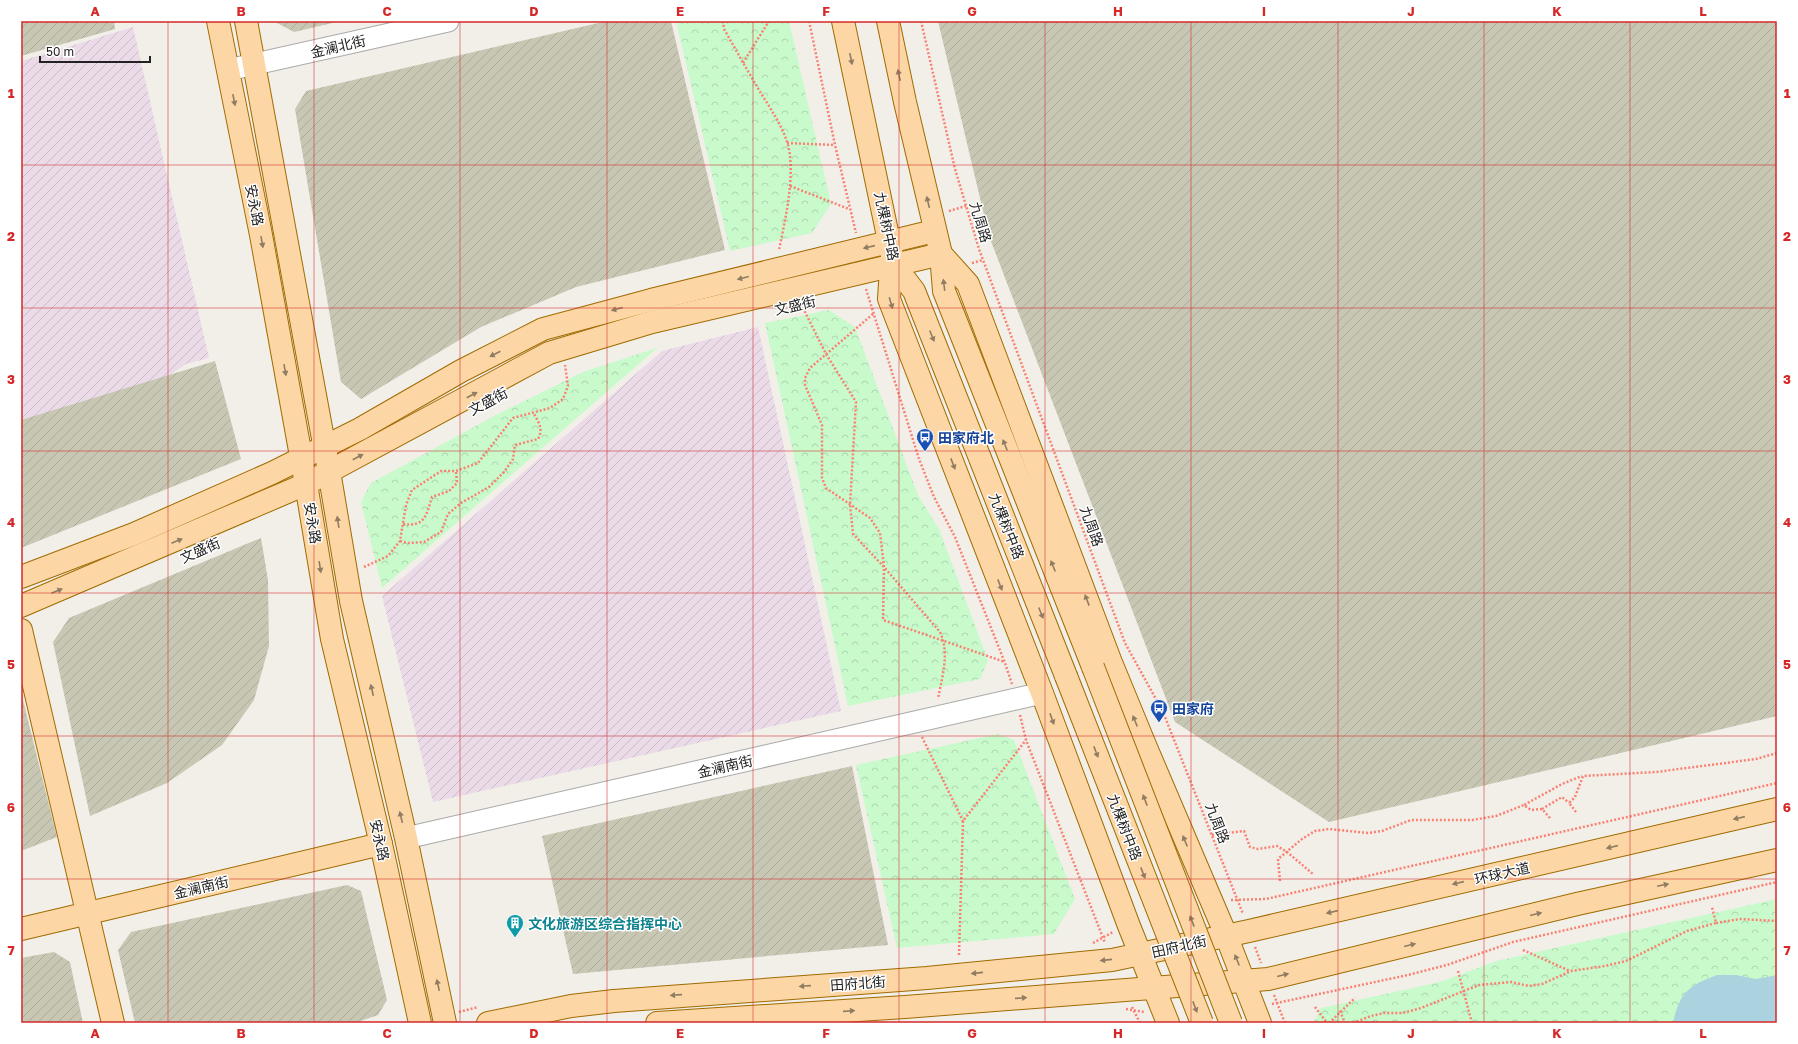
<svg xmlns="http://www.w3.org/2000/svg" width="1798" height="1044" font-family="'Golos Text','Noto Sans SC',sans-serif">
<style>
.industrial{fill:url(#industrial-furrows)}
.construction{fill:url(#construction-furrows)}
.park{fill:url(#park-crowns)}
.water{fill:#aad3df}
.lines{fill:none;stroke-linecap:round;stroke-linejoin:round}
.minor-casing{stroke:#a9a9a9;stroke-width:23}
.major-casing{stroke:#a06b00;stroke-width:24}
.path{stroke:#fa8072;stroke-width:2.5;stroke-dasharray:2 2;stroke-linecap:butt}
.minor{stroke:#fff;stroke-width:21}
.major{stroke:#fcd6a4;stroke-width:22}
.major-bridge-casing{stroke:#a06b00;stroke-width:24;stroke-linecap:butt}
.major-bridge{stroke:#fcd6a4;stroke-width:22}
.oneway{fill:#8f7c63}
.grid{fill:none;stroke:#d62828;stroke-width:1;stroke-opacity:0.55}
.labels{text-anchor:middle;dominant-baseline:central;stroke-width:3;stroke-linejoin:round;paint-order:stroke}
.street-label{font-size:14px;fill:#222;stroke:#fff}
.transit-label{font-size:14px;font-weight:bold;fill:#164399;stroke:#fff;text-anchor:start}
.culture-label{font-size:14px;font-weight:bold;fill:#0d838f;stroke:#fff;text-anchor:start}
.neatline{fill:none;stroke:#d62828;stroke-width:1.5}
.grid-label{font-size:13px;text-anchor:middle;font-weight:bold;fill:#d62828}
</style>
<defs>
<pattern id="industrial-furrows" width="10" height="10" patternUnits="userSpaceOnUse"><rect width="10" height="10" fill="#ebdbe8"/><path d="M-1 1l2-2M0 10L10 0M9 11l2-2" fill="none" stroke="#c9bcc7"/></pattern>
<pattern id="construction-furrows" width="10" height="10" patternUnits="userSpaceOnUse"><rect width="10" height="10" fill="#c7c7b4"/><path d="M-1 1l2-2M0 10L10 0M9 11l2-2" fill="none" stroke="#abab9a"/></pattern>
<pattern id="park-crowns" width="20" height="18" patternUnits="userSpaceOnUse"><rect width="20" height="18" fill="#c8facc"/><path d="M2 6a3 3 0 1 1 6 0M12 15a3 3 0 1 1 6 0" fill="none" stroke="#acd6af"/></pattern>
</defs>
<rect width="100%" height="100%" fill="#f2efe9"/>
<!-- industrial -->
<g class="industrial">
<path d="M133,27l76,331 -23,6 -40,28 -125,33v-364z"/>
<path d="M758,327l83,384 -408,91 -51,-206 280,-245z"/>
</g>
<!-- construction -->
<g class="construction">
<path d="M21,21h93l1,8 -94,27z"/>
<path d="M277,21h64l-47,11 -17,-9z"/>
<path d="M607,21h64l54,229 -149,37 -95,40 -120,72 -20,-17 -46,-273 11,-18z"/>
<path d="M938,21h839v695l-448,106 -154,-100 -186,-486z"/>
<path d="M215,361l26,98 -220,89v-128z"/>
<path d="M261,538l7,42 1,66 -15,54 -32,45 -55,38 -77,33 -37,-174 16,-24z"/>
<path d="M21,692l36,145 -36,14z"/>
<path d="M852,766l36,179 -315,29 -31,-138z"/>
<path d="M347,885l14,6 26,109 -9,15 -23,8h-220l-17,-73 13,-18z"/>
<path d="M54,952l16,10 13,61h-62v-65z"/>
</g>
<!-- park -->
<g class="park">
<path d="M676,21h113l42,183 -19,29 -82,18z"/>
<path d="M829,310l26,17 63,168 21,34 49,131 -8,19 -132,27 -83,-383z"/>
<path d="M657,348l-275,240 -21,-86 10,-19 125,-68 87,-43z"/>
<path d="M998,734l16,6 61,159 -21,35 -157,14 -41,-183z"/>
<path d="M1777,899v124h-464l8,-15 119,-26 56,-21z"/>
</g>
<!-- water -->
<path class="water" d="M1717,975h19l20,4 21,-4v48h-104c7,-31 15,-37 44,-48z"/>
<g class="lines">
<defs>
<g id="minor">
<path d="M228,70l220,-49"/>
<path d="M406,838l636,-145"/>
</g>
<g id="major">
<path d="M218,21l43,214 45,249 26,155 49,205 39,179"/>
<path d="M246,21l83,450 22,130 55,237 39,185"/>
<path d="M843,21l51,244 20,26 152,385"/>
<path d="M888,21l17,81 36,152 3,37 149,376"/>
<path d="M941,254l27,30 142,376 35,85 81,190 34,88"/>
<path d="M894,265l-4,18 -1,16 153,394 87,233 39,97"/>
<path d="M21,577l113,-43 138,-61 88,-44 101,-58 82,-42 108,-29 283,-69"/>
<path d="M21,606l285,-122 243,-131 103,-31 289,-68"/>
<path d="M21,630l92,393"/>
<path d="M21,929l360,-85"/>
<path d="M488,1023l83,-17 43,-5 313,-23 185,-18 137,-29 528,-122"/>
<path d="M657,1023l248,-16 363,-28 309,-75 200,-44"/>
</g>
</defs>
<!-- minor casing -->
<use href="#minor" class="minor-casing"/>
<!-- major casing -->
<use href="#major" class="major-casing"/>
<!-- path -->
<g class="path">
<path d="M723,21l1,8c12,21 23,41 35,61 12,20 29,43 31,66 3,32 -5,64 -11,94"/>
<path d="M809,21l26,124 21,88"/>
<path d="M921,21l34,148 24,80 146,394 38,69 80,202"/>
<path d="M743,63l26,-42"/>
<path d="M787,143l48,2"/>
<path d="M790,186l59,23"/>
<path d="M949,211l17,-5"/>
<path d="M972,263l11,-3"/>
<path d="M866,289l53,170 15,38 21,40 50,126 7,21"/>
<path d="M801,304l25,50 30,48 -6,103 3,29 31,33 56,65c10,22 2,44 -2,67"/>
<path d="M873,314l-63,54 -5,10v7l17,40v53l4,10 44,30 10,15 4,34 -1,53 122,42"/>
<path d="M403,524c22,3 23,-8 29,-27l17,-6 8,-8 -1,-12"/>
<path d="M400,541l8,2 16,-1 17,-10 7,-18 13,-11 28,-16 15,-15 9,-13 2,-14 23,-6c6,-10 0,-18 -5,-27"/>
<path d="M364,567l24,-11 12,-15 6,-36 6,-15 29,-19h15l22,-8 35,-45 37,-10 13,-9 5,-13 -3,-21"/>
<path d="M1020,715l6,25 79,203"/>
<path d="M922,737l41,84"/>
<path d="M1542,809l-11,1 -7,-5 38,-21 20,-8"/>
<path d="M1576,812l-7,-9 6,-6 8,-21 73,-4 100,-13 21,-6"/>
<path d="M1550,818l-8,-9 20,-12 7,6"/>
<path d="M1212,835l32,-4 6,16 8,2 19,-3 10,6 26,22"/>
<path d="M1280,881l-2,-22 24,-20 13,-8 14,-2 39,4 14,-2 29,-11h61l24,-4 28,-11"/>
<path d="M1231,900l35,-1 511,-116"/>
<path d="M1716,923l24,-4 37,2"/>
<path d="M1093,943l20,-11"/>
<path d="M1255,947l6,16"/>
<path d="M1523,950l47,21"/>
<path d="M959,955l4,-134 63,-81"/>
<path d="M1458,971l14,52"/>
<path d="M1274,995l11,28"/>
<path d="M1272,1004l136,-29 39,-10 66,-23 264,-60"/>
<path d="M1132,1007l8,16"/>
<path d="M1315,1007l12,16"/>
<path d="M1126,1009l18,3"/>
<path d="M1340,1011l5,12"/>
<path d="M459,1012l19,-5"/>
<path d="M1329,1023l26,-25"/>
<path d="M1353,1023l18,-7 13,-3h19l18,-5 58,-23 32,-3 18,4 13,-2 29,-13 34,-5 21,-5 61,-30 29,-8 -4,-16"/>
</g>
<!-- minor -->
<use href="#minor" class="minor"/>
<!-- major -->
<use href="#major" class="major"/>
<defs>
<g id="major-bridge">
<path d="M1093,667l138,356"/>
<path d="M1066,676l136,347"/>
</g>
</defs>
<!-- major-bridge casing -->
<use href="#major-bridge" class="major-bridge-casing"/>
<!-- major-bridge -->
<use href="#major-bridge" class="major-bridge"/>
</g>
<!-- one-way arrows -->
<defs><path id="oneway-solid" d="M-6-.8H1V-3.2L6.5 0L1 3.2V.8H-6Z"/></defs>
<g class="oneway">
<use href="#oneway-solid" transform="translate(851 59) rotate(78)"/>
<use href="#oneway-solid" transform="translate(899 75) rotate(-102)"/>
<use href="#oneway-solid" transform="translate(234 100) rotate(79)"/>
<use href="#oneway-solid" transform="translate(928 202) rotate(-103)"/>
<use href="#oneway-solid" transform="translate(262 242) rotate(80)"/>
<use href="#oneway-solid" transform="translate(869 247) rotate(167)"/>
<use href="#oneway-solid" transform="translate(743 278) rotate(166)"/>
<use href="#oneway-solid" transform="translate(944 285) rotate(-97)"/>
<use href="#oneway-solid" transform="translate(891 303) rotate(73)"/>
<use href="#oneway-solid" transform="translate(617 309) rotate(165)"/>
<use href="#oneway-solid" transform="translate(932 336) rotate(68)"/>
<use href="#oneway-solid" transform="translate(495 354) rotate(153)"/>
<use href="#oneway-solid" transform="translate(285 370) rotate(80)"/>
<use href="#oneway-solid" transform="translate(472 395) rotate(-28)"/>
<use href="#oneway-solid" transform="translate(1005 445) rotate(-112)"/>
<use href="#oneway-solid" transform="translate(358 457) rotate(-28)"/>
<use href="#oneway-solid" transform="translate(953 464) rotate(69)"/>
<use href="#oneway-solid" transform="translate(338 522) rotate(-99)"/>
<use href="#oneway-solid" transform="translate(177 541) rotate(-23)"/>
<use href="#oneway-solid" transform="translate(1053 566) rotate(-112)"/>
<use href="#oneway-solid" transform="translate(320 567) rotate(81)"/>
<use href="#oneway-solid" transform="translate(1000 585) rotate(69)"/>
<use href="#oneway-solid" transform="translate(57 591) rotate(-23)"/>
<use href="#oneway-solid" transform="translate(1087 600) rotate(-111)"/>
<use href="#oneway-solid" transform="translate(1041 613) rotate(68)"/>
<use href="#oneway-solid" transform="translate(372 690) rotate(-103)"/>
<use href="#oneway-solid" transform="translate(1052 719) rotate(70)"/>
<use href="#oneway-solid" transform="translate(1135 721) rotate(-112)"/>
<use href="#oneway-solid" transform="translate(1096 752) rotate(69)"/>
<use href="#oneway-solid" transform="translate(1145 800) rotate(-111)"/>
<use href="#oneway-solid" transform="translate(401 817) rotate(-103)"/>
<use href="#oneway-solid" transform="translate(1739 818) rotate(167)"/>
<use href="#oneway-solid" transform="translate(1185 841) rotate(-113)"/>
<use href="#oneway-solid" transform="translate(1612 847) rotate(167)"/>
<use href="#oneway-solid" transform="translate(1143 873) rotate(69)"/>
<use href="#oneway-solid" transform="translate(1458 883) rotate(167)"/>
<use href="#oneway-solid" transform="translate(1663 885) rotate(-12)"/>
<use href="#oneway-solid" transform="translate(1332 912) rotate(167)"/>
<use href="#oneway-solid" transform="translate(1536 914) rotate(-14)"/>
<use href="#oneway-solid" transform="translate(1192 921) rotate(-111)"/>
<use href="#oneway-solid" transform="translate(1410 945) rotate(-14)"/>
<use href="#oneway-solid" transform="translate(1106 960) rotate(174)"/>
<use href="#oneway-solid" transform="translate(1237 960) rotate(-112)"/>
<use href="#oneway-solid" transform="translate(977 973) rotate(174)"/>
<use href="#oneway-solid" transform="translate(1283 975) rotate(-14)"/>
<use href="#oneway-solid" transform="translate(438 985) rotate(-102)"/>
<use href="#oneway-solid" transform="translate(805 986) rotate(176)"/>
<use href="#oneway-solid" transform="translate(676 995) rotate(176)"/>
<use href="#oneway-solid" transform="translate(1021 998) rotate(-4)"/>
<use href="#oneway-solid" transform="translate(1195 1007) rotate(69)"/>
<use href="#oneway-solid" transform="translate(849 1011) rotate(-4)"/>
</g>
<!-- grid -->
<path class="grid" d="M168,21v1002M314,21v1002M460,21v1002M607,21v1002M753,21v1002M899,21v1002M1045,21v1002M1191,21v1002M1338,21v1002M1484,21v1002M1630,21v1002M21,165h1756M21,308h1756M21,451h1756M21,593h1756M21,736h1756M21,879h1756"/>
<!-- icons -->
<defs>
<symbol id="bus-pin" viewBox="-11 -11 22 30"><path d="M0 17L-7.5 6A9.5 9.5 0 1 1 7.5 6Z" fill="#1a4fb4" stroke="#fff"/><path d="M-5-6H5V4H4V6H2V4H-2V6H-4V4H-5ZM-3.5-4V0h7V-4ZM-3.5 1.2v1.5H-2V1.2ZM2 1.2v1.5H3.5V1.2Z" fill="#fff"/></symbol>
<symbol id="building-pin" viewBox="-11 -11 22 30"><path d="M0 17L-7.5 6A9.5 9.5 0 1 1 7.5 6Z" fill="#0f9aa8" stroke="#fff"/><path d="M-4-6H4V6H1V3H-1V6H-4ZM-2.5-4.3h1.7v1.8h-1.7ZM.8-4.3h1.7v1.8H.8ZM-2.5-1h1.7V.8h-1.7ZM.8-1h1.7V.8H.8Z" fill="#fff"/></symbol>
</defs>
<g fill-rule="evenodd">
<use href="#bus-pin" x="915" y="427" width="20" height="27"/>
<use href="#bus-pin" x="1149" y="698" width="20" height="27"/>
<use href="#building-pin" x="505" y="913" width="20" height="27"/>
</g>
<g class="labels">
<!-- street labels -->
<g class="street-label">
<text transform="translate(338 46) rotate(-13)">金澜北街</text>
<text transform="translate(255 205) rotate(79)">安永路</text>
<text transform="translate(981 222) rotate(73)">九周路</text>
<text transform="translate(887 226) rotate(78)">九棵树中路</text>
<text transform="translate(795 305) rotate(-13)">文盛街</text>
<text transform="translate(488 401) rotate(-28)">文盛街</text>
<text transform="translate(313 523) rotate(81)">安永路</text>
<text transform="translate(1007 526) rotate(68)">九棵树中路</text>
<text transform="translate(1092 526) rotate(70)">九周路</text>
<text transform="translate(200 550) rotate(-24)">文盛街</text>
<text transform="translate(725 766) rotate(-13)">金澜南街</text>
<text transform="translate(1218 823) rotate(69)">九周路</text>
<text transform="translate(1125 827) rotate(69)">九棵树中路</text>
<text transform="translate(380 840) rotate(77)">安永路</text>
<text transform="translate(1502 873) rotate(-13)">环球大道</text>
<text transform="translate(201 887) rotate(-13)">金澜南街</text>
<text transform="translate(1179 946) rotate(-13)">田府北街</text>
<text transform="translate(858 983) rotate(-4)">田府北街</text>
</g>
<!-- transit labels -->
<g class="transit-label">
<text x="938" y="437">田家府北</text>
<text x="1172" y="708">田家府</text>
</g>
<!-- culture labels -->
<g class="culture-label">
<text x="528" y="923">文化旅游区综合指挥中心</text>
</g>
</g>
<!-- border -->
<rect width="1798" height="1044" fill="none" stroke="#ffffff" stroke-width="44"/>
<!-- scale -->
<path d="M40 56v6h110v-6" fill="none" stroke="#222222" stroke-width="2"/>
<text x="46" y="56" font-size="12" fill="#222222" stroke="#ffffff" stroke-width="3" paint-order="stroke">50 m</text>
<rect x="22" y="22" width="1754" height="1000" class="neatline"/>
<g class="grid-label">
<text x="95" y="16">A</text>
<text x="241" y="16">B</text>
<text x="387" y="16">C</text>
<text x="534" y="16">D</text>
<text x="680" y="16">E</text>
<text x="826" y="16">F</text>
<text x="972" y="16">G</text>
<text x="1118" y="16">H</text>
<text x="1264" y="16">I</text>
<text x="1411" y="16">J</text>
<text x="1557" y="16">K</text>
<text x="1703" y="16">L</text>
<text x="11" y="98">1</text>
<text x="1787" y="98">1</text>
<text x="11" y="241">2</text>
<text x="1787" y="241">2</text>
<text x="11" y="384">3</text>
<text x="1787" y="384">3</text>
<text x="11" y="527">4</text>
<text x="1787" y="527">4</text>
<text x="11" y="669">5</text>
<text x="1787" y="669">5</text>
<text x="11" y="812">6</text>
<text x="1787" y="812">6</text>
<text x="11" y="955">7</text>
<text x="1787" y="955">7</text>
<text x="95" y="1038">A</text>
<text x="241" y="1038">B</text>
<text x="387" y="1038">C</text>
<text x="534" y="1038">D</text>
<text x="680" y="1038">E</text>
<text x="826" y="1038">F</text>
<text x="972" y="1038">G</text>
<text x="1118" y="1038">H</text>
<text x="1264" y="1038">I</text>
<text x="1411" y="1038">J</text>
<text x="1557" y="1038">K</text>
<text x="1703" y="1038">L</text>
</g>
</svg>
